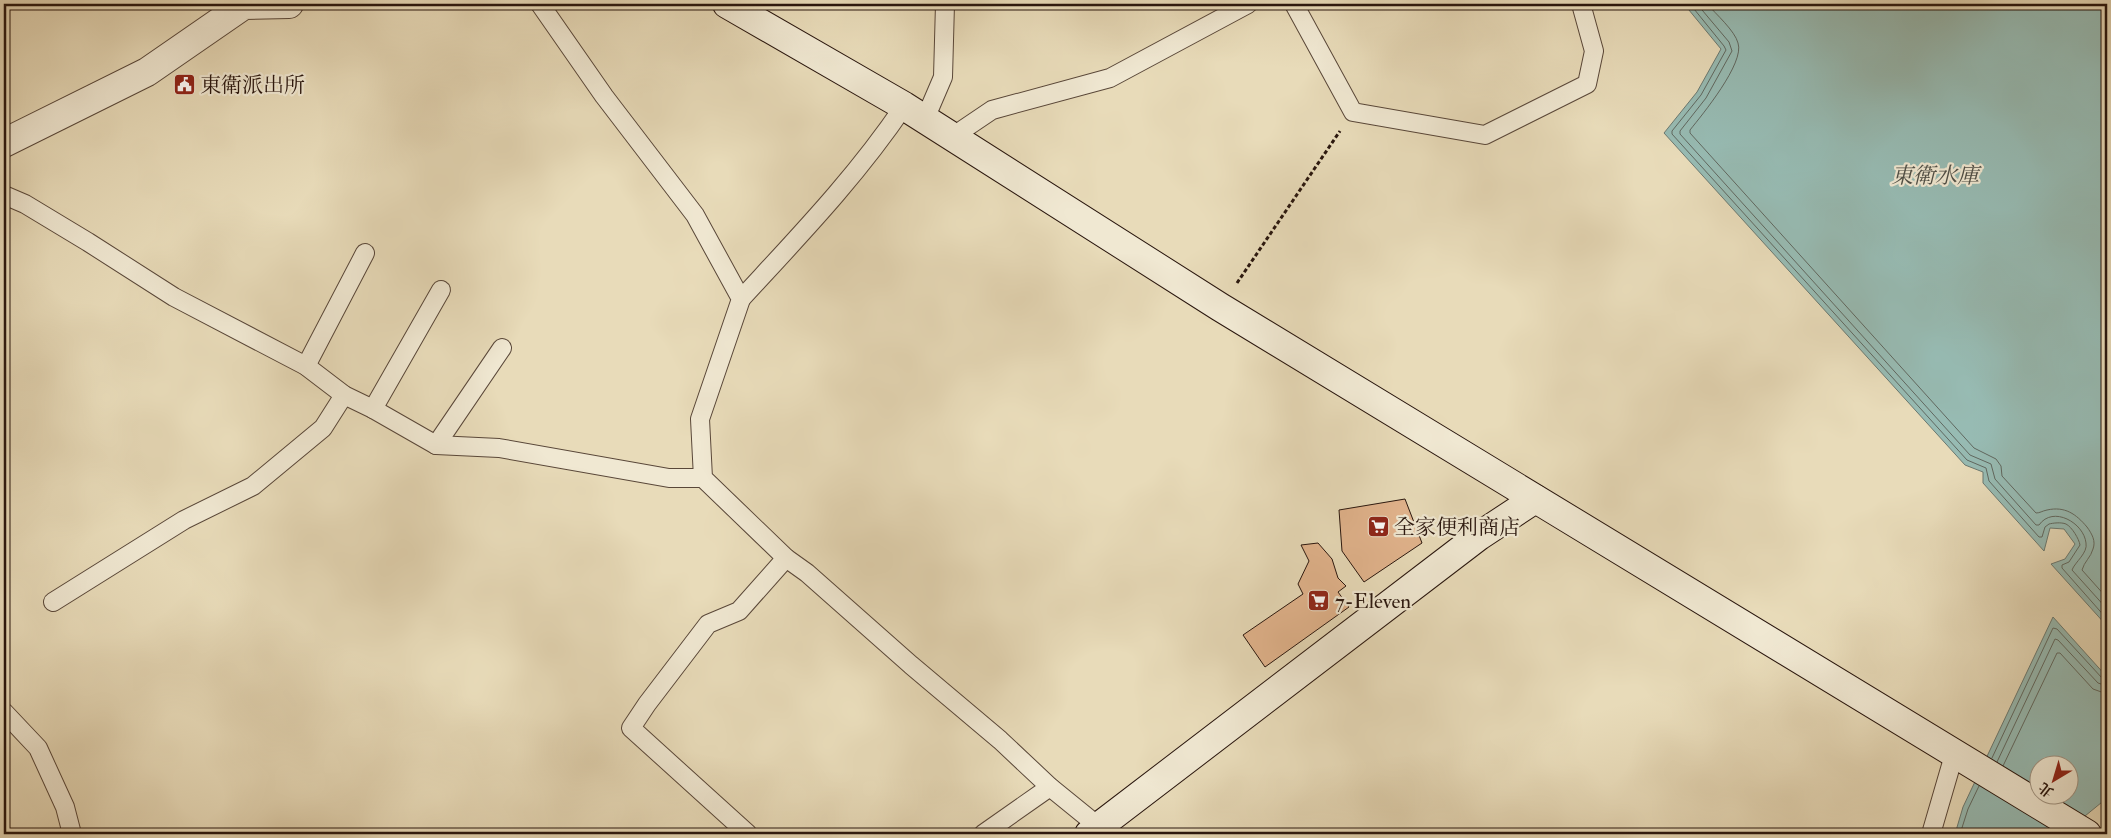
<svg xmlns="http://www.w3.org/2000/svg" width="2111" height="838" font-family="'IM FELL Double Pica','Noto Serif TC',serif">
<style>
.water{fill:#97bbb3;stroke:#6b7971;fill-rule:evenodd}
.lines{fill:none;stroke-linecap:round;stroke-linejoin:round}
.shore{stroke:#606860;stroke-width:1}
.building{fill:#e2b48d;stroke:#29160e}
.service-casing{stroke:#594739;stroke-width:20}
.minor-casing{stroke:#594739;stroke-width:30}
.secondary-casing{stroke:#29160e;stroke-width:30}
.path{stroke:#29160e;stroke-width:3;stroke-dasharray:4 2.5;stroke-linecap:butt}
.service{stroke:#f0e8d2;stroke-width:18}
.minor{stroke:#f0e8d2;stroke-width:28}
.secondary{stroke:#f0e8d2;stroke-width:28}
.labels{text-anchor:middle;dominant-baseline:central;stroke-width:4.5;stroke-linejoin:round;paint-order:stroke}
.poi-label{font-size:21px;fill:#29160e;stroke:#f0e8d2;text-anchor:start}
.water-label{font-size:22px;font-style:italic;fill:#505048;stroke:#f0e8d2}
</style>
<rect width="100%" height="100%" fill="#e8dbb9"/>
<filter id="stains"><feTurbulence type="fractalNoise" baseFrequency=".004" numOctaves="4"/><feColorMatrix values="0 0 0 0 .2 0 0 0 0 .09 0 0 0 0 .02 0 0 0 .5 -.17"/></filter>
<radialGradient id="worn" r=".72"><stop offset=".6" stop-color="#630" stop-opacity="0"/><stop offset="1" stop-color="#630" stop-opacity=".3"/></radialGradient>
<!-- water -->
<g class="water">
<path d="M1684,4h423v622l-56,-62 14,-5 10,-15 -11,-15 -14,-1 -6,23 -61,-68v-11l-18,-7 -301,-332 33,-41 24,-43z"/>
<path d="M2053,617l54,60v121l-44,36h-108l8,-27zM2038,766h30v30h-30z"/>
</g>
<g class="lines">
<!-- shore -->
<g class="shore">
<path d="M1690,4l34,42 2,4 -25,45 -29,36v3l295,326 19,8 3,13 50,56h3l3,-10 4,-3c4,-1 12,-2 17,0 6,3 13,15 14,21l-11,17 -7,3v3l45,51"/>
<path d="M1697,4l32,38 3,9 -26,47 -26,33v3l290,321 21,9 4,15 41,46h3c14,-20 45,-2 47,18 2,10 -11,19 -14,27l35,39"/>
<path d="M1707,4c9,10 28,27 31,39 7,20 -36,72 -48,87v3l284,315 22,11 5,7 1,10 34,37c4,0 6,-2 11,-3 18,-4 29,4 40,17 5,7 9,14 6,22 -2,8 -9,13 -11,21l25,28"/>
<path d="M1992,758l61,-130 4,1 45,49 5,2"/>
<path d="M1997,762l58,-123 3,1 40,43 9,3"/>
<path d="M2003,766l54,-113h3l33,36 14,5"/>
<path d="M1960,834l8,-25 11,-23"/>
</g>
</g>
<!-- building -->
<g class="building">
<path d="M1405,499l17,44 -58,39 -22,-31 -3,-41z"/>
<path d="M1318,543l14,16 6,19 8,8 -8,6 11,15 -84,60 -22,-32 60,-41 -5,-10 11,-23 -8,-16z"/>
</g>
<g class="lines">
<defs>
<g id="service">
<path d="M540,4l64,92 91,119 46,84 -41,120 3,59 83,80 21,15 104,92 89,75 50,47 48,39"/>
<path d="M1294,4l59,108 132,23 102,-51 7,-33 -13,-47"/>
<path d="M925,119l18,-42 2,-73"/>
<path d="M952,137l40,-27 118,-32 138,-74"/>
<path d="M4,195l21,9 63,38 86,55 132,69 38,29 29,14 63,36 63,3 170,30h34"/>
<path d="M741,299c58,-63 115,-122 163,-193"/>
<path d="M306,366l59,-113"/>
<path d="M373,409l68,-119"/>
<path d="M436,445l66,-97"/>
<path d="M53,602l131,-82 69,-34 70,-58 21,-33"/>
<path d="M4,712l34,36 27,59 7,27"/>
<path d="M748,834l-117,-106 16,-24 61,-80 31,-13 47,-53"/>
<path d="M983,834l67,-47"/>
<path d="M1931,834l23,-79"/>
</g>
<path id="minor" d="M4,143l143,-71 97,-67 45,-1"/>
<g id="secondary">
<path d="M727,4l177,102 316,201 867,527"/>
<path d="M1089,834l390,-298 56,-37"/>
</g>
</defs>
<!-- service casing -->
<use href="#service" class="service-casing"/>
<!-- minor casing -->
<use href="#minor" class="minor-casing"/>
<!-- secondary casing -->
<use href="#secondary" class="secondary-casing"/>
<!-- path -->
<path class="path" d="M1237,283l103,-152"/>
<!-- service -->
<use href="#service" class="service"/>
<!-- minor -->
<use href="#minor" class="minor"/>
<!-- secondary -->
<use href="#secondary" class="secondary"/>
</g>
<!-- icons -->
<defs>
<symbol id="civic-square" viewBox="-11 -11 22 22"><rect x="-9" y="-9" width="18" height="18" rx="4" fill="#8f2418" stroke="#f0e8d2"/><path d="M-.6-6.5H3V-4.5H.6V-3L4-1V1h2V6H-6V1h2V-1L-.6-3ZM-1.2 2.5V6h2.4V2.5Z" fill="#fff"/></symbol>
<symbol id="supermarket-square" viewBox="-11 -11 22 22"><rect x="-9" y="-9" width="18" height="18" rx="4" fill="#8f2418" stroke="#f0e8d2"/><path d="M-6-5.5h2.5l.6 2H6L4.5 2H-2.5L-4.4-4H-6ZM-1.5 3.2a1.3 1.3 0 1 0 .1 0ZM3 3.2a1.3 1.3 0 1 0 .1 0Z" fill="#fff"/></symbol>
</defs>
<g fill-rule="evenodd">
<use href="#civic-square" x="172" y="72" width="25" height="25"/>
<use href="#supermarket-square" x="1366" y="514" width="25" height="25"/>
<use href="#supermarket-square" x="1306" y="588" width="25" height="25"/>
</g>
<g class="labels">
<!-- poi labels -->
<g class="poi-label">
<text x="200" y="85">東衛派出所</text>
<text x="1394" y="527">全家便利商店</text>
<text x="1335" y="601">7-Eleven</text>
</g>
<!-- water labels -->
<g class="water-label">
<text x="1935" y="176">東衛水庫</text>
</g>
</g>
<!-- margin -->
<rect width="2111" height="838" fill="none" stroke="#e8dbb9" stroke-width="20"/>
<rect x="5" y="5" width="2101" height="828" fill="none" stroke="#29160e" stroke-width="2.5"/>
<rect x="10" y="10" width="2091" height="818" fill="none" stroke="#29160e"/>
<!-- north arrow -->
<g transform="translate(2054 780) rotate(218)"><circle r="24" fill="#f0e8d2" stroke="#a09484"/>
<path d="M0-4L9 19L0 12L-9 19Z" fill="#8f2418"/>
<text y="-8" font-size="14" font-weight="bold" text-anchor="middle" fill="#29160e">北</text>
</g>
<rect width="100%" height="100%" filter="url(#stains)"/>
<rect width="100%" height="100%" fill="url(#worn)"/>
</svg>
